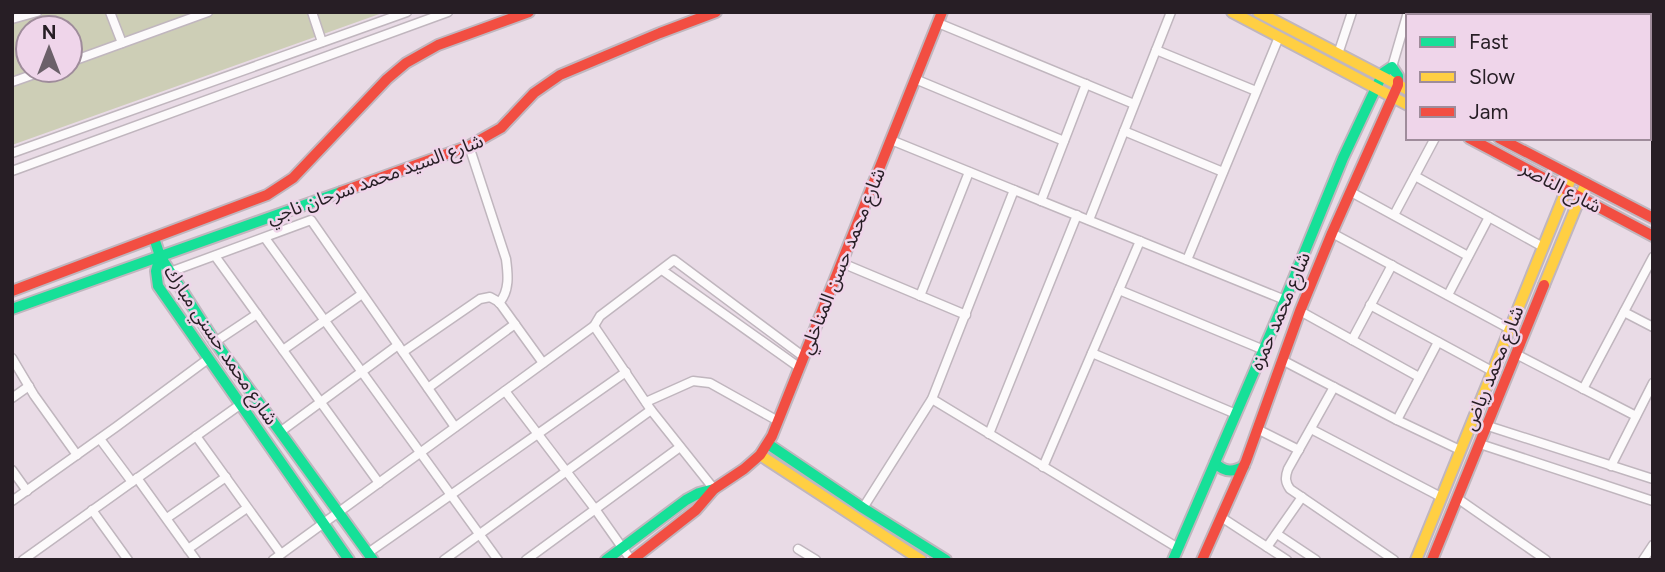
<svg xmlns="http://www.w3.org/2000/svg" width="1665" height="572" font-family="Figtree,'Noto Sans Arabic',sans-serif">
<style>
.green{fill:#cdceb6;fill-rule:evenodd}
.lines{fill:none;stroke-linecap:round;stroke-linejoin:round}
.street-casing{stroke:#c0b6be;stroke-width:11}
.fast-casing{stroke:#c0b6be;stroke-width:14}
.slow-casing{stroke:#c0b6be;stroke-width:14}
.jam-casing{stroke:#c0b6be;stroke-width:14}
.street{stroke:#fcfafb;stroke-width:8}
.fast{stroke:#16e098;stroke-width:10}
.slow{stroke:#ffcf43;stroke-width:10}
.jam{stroke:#f24e42;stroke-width:10}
.labels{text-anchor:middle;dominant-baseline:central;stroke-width:5;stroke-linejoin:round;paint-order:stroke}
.street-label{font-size:19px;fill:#271e25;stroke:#efd5ea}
</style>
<rect width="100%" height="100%" fill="#e9dbe6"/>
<!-- green -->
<path class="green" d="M12,12h373l-373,133zM28,28h42v42h-42z"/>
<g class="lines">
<defs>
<g id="street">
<path d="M110,12l12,31"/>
<path d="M312,12l10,30"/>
<path d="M1442,12l9,4"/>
<path d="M1505,16l1,-4"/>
<path d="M1559,16l2,-4"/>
<path d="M12,19l25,-7"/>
<path d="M938,23l196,81"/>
<path d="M1156,50l100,41"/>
<path d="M1338,54l14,-42"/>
<path d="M70,62l138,-50"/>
<path d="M1392,67l16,-55"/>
<path d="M915,79l149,62"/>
<path d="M12,82l34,-12"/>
<path d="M1649,98l4,-11"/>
<path d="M1649,112l4,8"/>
<path d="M1124,131l99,41"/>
<path d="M891,140l394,160"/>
<path d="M469,146l37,113c2,15 4,32 -7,44"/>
<path d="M12,153l395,-141"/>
<path d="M12,171l436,-159"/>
<path d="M1415,176l128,71"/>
<path d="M1351,192l117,64"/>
<path d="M1041,201l45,-117"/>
<path d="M1394,215l41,-77"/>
<path d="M1089,220l82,-208"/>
<path d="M1332,233l178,96"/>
<path d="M265,238l233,322"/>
<path d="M215,256l164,227"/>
<path d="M1187,260l92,-223"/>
<path d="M842,263l124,52"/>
<path d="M662,270l138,98"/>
<path d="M170,272l141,-52 144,207"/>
<path d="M1119,290l145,60"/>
<path d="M1448,295l41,-78"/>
<path d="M920,296l49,-124"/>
<path d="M1370,305l122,66"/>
<path d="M1300,311l119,66"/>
<path d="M1624,312l29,15"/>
<path d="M594,326l57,84 63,79"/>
<path d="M1352,340l40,-75"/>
<path d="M215,342l42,-28"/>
<path d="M283,350l79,-56"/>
<path d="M403,352l77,-53 10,-2 9,5 44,61"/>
<path d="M1092,353l144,61"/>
<path d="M1516,354l120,62"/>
<path d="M12,358l22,37 43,60"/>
<path d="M1282,360l115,60 63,30"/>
<path d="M1334,387l-46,82c-3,8 -3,13 2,20l104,71"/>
<path d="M428,388l87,-64"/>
<path d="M1583,389l70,-132"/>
<path d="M505,391l90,118 36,51"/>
<path d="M12,398l17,-12"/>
<path d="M932,399l246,149"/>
<path d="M646,402l47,-21 17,2 68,38"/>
<path d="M1397,420l41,-78"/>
<path d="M1488,426l165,53"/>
<path d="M1257,429l42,21"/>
<path d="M1311,429l130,68"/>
<path d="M280,432l118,-87"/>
<path d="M989,434l88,-219"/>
<path d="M196,436l85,118"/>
<path d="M100,439l32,43"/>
<path d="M1480,444l173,57"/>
<path d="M1611,466l42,-83"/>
<path d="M1043,467l97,-226"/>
<path d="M12,470l15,21"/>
<path d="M137,478l59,82"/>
<path d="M1457,498l89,62"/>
<path d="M12,501l104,-74 92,-68"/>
<path d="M863,508l69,-109 82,-209"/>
<path d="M92,510l36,50"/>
<path d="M1221,517l66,43"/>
<path d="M167,518l59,-41"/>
<path d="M1277,534l39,26"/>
<path d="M1267,547l35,-50"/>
<path d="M188,549l59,-41"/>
<path d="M798,549l18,11"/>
<path d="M368,553l258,-181"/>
<path d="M23,560l218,-156"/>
<path d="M273,560l321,-234 6,-10 74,-56 130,97"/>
<path d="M444,560l207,-150"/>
<path d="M526,560l154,-113"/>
<path d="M1643,560l10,-15"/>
</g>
<g id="fast">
<path d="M154,238l6,18 55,86 158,218"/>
<path d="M160,256l-4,15 2,15 191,274"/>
<path d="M12,309l329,-117"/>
<path d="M768,444l95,64 83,52"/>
<path d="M1215,463c9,9 18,10 29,3"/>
<path d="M606,560l80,-60 13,-7 15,-4"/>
<path d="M1173,560l112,-260 58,-142 40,-85 9,-6 6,9v5"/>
</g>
<g id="slow">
<path d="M1232,12l176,93"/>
<path d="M1258,12l150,78"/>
<path d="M1544,285l42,-102"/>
<path d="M760,455l161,105"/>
<path d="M1416,560l156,-384"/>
</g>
<g id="jam">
<path d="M1469,138l184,98"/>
<path d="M1499,138l154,80"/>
<path d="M341,192l128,-46 32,-18 33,-35 26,-18 100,-42 56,-21"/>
<path d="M12,291l255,-96 26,-17 94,-99 19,-16 32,-18 91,-33"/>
<path d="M632,560l64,-50 18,-21 30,-20 16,-14 12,-19 170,-424"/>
<path d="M1202,560l44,-99 54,-150 32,-78 66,-148v-4"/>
<path d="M1432,560l112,-275"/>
</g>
</defs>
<!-- street casing -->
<use href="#street" class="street-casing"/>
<!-- fast casing -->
<use href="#fast" class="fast-casing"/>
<!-- slow casing -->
<use href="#slow" class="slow-casing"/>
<!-- jam casing -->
<use href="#jam" class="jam-casing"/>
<!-- street -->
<use href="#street" class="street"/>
<!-- fast -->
<use href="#fast" class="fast"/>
<!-- slow -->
<use href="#slow" class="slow"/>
<!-- jam -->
<use href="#jam" class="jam"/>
</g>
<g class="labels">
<!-- street labels -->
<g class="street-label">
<text transform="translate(375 179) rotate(-20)">شارع السيد محمد سرحان ناجي</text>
<text transform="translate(1561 187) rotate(28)">شارع الناصر</text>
<text transform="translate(842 261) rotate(-68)">شارع محمد حسن المناخلي</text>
<text transform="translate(1280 311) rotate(-67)">شارع محمد حمزه</text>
<text transform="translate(221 345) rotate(56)">شارع محمد حسني مبارك</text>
<text transform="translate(1493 368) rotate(-68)">شارع محمد رياض</text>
</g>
</g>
<!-- border -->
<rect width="1665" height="572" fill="none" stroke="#271e25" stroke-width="28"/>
<!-- legend -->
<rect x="1406" y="14" width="245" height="126" fill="#efd5ea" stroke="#9f8c9b" stroke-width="2"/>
<rect x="1420" y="37" width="35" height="10" fill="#16e098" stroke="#9f8c9b" stroke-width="2"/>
<text x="1469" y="49" font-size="21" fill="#271e25">Fast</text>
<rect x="1420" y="72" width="35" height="10" fill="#ffcf43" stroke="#9f8c9b" stroke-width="2"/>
<text x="1469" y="84" font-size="21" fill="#271e25">Slow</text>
<rect x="1420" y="107" width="35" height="10" fill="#f24e42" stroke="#9f8c9b" stroke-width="2"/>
<text x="1469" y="119" font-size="21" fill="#271e25">Jam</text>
<!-- north arrow -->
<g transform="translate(49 49)"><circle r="33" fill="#efd5ea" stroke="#9f8c9b" stroke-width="2"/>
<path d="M0-5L12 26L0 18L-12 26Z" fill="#6b6069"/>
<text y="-10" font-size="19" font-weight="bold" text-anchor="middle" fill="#271e25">N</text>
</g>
</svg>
